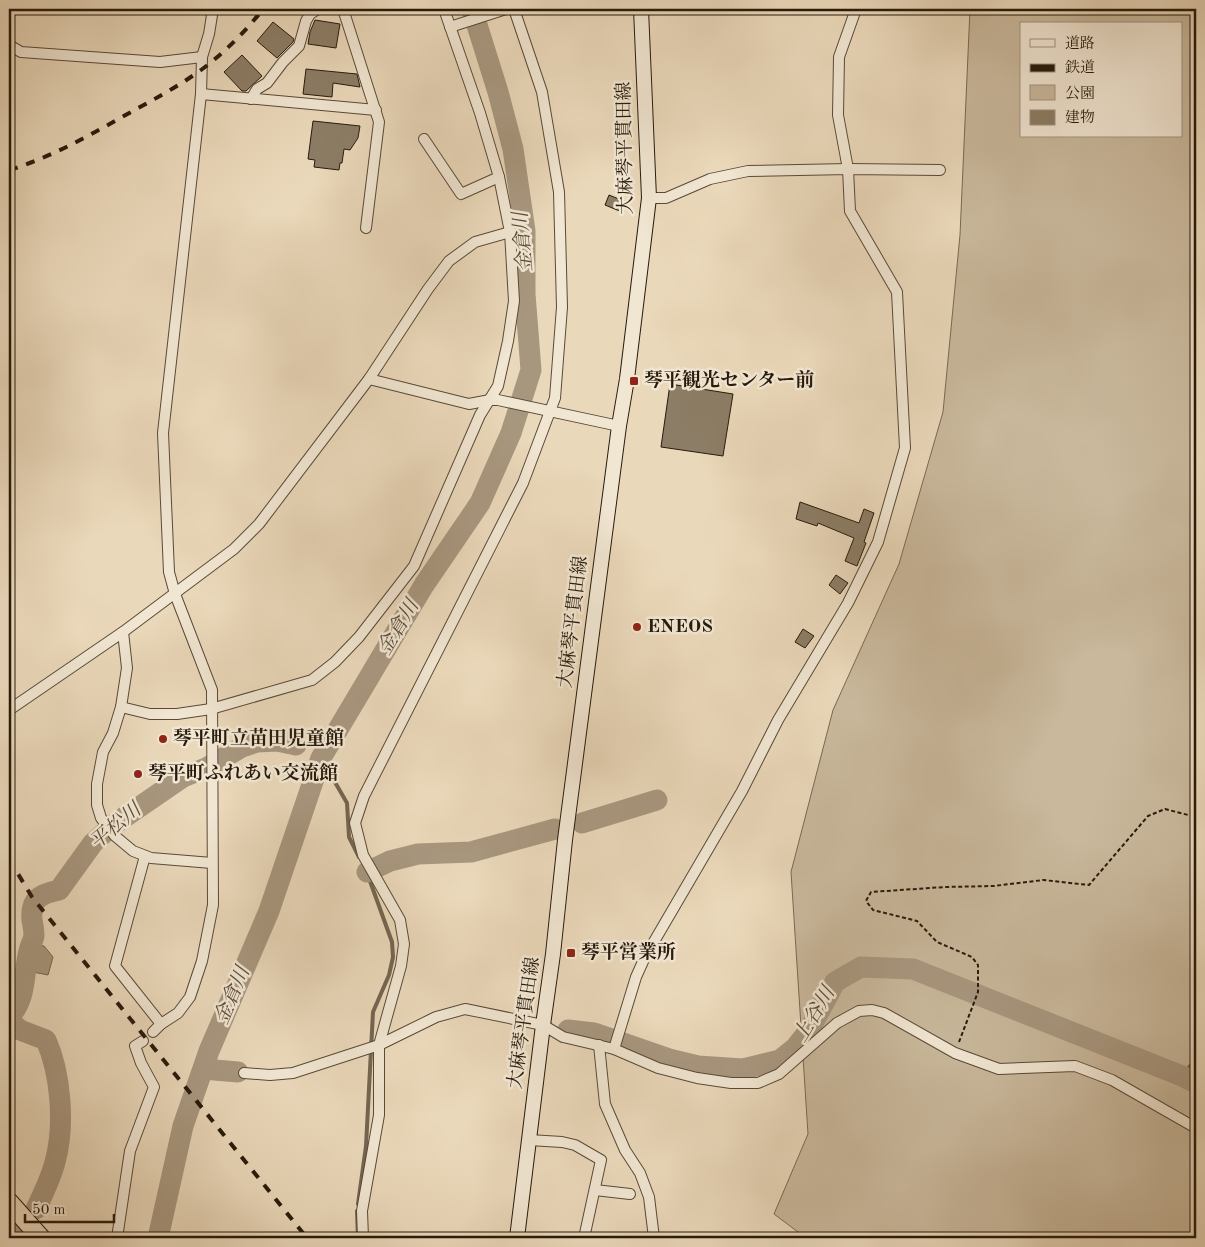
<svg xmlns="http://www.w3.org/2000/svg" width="1205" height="1247" font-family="'Old Standard TT','Noto Serif JP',serif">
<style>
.green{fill:#c9b89c;stroke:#786954;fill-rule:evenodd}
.water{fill:#a8977f;stroke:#746551}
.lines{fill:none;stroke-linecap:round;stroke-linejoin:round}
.stream{stroke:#746551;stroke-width:4}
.river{stroke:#a8977f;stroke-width:21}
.building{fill:#8c7d66;stroke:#271a0c}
.street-casing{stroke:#584a38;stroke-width:12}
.secondary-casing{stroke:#271a0c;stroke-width:16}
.highway-casing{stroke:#271a0c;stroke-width:20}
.path{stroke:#271a0c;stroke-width:2;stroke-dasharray:4 2.5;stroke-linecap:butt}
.street{stroke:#f1e6d2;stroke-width:10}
.secondary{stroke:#f1e6d2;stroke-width:14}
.highway{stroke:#ead8ba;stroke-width:18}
.rail{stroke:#271a0c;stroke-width:4;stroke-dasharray:9 9;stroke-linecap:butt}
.poi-dot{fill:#8f2418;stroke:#f1e6d2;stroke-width:2}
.labels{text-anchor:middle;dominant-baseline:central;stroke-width:5;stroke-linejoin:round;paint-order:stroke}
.street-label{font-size:19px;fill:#271a0c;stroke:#f1e6d2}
.poi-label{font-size:19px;font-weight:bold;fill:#271a0c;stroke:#f1e6d2;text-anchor:start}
.water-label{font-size:20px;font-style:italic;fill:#5b4c3a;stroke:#f1e6d2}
</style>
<rect width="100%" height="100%" fill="#ead8ba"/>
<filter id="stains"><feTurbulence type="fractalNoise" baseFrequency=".004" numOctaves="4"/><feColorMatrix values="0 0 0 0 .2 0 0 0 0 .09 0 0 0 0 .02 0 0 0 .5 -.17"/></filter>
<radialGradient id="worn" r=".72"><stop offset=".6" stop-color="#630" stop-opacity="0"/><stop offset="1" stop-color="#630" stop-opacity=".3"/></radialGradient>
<!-- green -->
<path class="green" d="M970,9h226v1229h-390l-32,-24 34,-80 -17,-262 42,-162 66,-146 44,-152 17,-177zM1021,24h160v112h-160z"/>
<!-- water -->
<path class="water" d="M39,945l5,1 9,11 -5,18 -15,-3z"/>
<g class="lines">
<!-- stream -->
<g class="stream">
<path d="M321,758l26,45 2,34 10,20"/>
<path d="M1182,1076l14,-17"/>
<path d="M358,1204l8,-58 7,-134 16,-37 4,-18 -1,-15 -26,-72"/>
<path d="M357,1211l1,27"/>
</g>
<!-- river -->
<g class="river">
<path d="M582,823l75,-23"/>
<path d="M367,872l23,-11 28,-7 53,-2 84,-23"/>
<path d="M9,1017c18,-18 14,-43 20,-66 1,-5 4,-10 5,-15 0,-5 -1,-11 -2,-16 -2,-21 8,-26 27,-30l34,-47 20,-18 70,-48 23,-9 36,-21 15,-5 20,-1 19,4"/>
<path d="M9,1021l11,9 26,10c15,34 19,86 9,122 -4,16 -12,32 -19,47"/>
<path d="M568,1030l26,3 75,26 29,7 45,3 37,-9 15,-12 15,-19 25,-47 26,-15 52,2 269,107 14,7"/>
<path d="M203,1069l35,3"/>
<path d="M9,1232l4,-4"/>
<path d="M158,1238l25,-112 26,-75 60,-140 52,-153 103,-173 56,-82 31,-70 20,-63 -6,-76v-63l-12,-82 -15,-57 -26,-83"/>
</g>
</g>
<!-- building -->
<g class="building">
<path d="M315,20l25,4 -4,24 -28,-4 2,-12z"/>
<path d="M273,22l21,17 -1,3 -16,16 -20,-17z"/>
<path d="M242,55l20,21 -16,15h-4l-18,-19z"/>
<path d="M306,69l51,5 3,13 -27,-4 -1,14 -29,-3z"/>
<path d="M313,121l47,5 -2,12 -8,12 -6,-1 -2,14h-2l-1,7 -25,-3 1,-7 -7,-1z"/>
<path d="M609,195l17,7 -4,10 -17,-7z"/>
<path d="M670,384l63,10 -10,62 -62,-9z"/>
<path d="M800,502l59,21 5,-14 10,4 -10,29 2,1 -9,23 -12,-5 9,-23 -36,-15 -1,3 -21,-7z"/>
<path d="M836,575l12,8 -8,11 -11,-9z"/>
<path d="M803,629l11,7 -9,12 -10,-6z"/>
</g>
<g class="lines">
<defs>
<g id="street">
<path d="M343,9l36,113 -13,106"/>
<path d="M450,27l56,-18"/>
<path d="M9,45l12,7 139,10 42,-5"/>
<path d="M201,94l175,16"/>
<path d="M251,99l6,-10 10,-6 16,-21 16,-16 7,-25 4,-7 8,-5h4"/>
<path d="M424,139l37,55 38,-17"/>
<path d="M649,198h17l44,-19 38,-8 100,-2 92,1"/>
<path d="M369,379l100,25 21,-4h8l121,26"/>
<path d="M123,632l4,36 -6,39 -8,26 -10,19 -6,32v21l4,13 14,18 18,15 18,7 61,5"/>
<path d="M121,707l29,7h27l34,-5 101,-29 23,-18 24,-25 55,-71 66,-151 18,-29 10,-45 6,-40 -4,-69 -11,-55 -19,-64 -36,-104"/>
<path d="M9,710l114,-78 111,-83 25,-25 110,-145 59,-90 21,-28 26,-19 35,-10"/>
<path d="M145,856l-30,110 46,58"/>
<path d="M153,1032l8,-8 17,-11 12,-16 12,-36 11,-56 -1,-215 -37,-96 -6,-22 -6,-139 38,-339 1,-37 7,-23 4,-25"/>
<path d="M599,1045l6,59 20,46 15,23 9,24 5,41"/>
<path d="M614,1049l22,-72 9,-20 97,-166 36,-71 70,-117 30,-61 27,-94 -8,-156 -47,-81 -2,-42 -10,-54 1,-58 17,-48"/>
<path d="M244,1073l26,2 23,-2 86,-28 57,-28 29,-8 78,16 20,12 51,12 44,19 39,10 34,5h27l21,-9 58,-51 22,-12 13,-1 12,3 71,40 44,16 76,-3 37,14 84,48"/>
<path d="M529,1140l33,2 13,3 26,15 -17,78"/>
<path d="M595,1190l35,4"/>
<path d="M117,1238l13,-87 24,-64 -13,-24 -6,-17 8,-5"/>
<path d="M363,1238l-1,-27 17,-96v-70l22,-79 3,-22 -4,-24 -37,-65 -8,-32 9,-27 159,-313 32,-85 7,-91 -3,-115 -17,-100 -28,-83"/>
</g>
<path id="secondary" d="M517,1238l26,-213 10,-71 12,-114 54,-414 8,-47 22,-181 -8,-189"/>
<path id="highway" d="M9,1202l32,36"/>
</defs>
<!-- street casing -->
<use href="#street" class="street-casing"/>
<!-- secondary casing -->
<use href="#secondary" class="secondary-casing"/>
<!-- highway casing -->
<use href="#highway" class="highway-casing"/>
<!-- path -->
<path class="path" d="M959,1042l19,-50v-27l-6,-8 -35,-15 -20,-21 -44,-11 -7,-9 5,-9 74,-5 49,-1 49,-6 46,5 59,-69 17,-7 31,8"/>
<!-- street -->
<use href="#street" class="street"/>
<!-- secondary -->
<use href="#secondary" class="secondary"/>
<!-- highway -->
<use href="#highway" class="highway"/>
<!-- rail -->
<g class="rail">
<path d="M9,170c40,-12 76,-32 113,-53 27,-15 54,-29 79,-47 23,-17 45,-39 62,-61"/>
<path d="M9,859l23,38 275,341"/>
</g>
</g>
<!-- markers -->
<g class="poi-dot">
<rect x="629" y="376" width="10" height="10" rx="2.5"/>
<circle cx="637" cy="627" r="5"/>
<circle cx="163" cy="739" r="5"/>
<circle cx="138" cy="774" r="5"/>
<rect x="566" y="948" width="10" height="10" rx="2.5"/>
</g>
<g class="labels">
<!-- street labels -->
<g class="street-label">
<text transform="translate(626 148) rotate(-91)">大麻琴平貫田線</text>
<text transform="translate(574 622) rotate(-83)">大麻琴平貫田線</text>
<text transform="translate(525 1023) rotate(-82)">大麻琴平貫田線</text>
</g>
<!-- poi labels -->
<g class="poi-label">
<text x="644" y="381">琴平観光センター前</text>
<text x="647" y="627">ENEOS</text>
<text x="173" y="739">琴平町立苗田児童館</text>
<text x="148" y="774">琴平町ふれあい交流館</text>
<text x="581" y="953">琴平営業所</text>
</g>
<!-- water labels -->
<g class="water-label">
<text transform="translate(524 242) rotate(-95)">金倉川</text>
<text transform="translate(399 628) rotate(-59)">金倉川</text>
<text transform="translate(116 827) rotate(-40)">平松川</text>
<text transform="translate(233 996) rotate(-67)">金倉川</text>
<text transform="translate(815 1015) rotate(-59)">上谷川</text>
</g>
</g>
<!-- margin -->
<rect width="1205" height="1247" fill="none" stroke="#ead8ba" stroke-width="30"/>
<rect x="10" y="10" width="1185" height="1227" fill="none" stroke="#271a0c" stroke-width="2.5"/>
<rect x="15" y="15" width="1175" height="1217" fill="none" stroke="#271a0c"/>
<!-- legend -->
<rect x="1020" y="22" width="162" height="115" fill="#f1e6d2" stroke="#a09483"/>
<rect x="1030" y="39" width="25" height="8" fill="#f1e6d2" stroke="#a09483"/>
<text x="1065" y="48" font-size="15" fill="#271a0c">道路</text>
<rect x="1030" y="64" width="25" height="8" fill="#271a0c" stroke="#a09483"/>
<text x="1065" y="72" font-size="15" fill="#271a0c">鉄道</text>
<rect x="1030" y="85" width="25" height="15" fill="#c9b89c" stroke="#a09483"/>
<text x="1065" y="98" font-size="15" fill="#271a0c">公園</text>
<rect x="1030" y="110" width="25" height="15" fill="#8c7d66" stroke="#a09483"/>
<text x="1065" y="122" font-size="15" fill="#271a0c">建物</text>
<!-- scale -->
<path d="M25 1214v8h89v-8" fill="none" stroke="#271a0c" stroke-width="2.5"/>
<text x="32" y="1214" font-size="15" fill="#271a0c" stroke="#f1e6d2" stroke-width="4" paint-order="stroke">50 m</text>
<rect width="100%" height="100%" filter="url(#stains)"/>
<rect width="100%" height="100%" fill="url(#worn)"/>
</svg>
